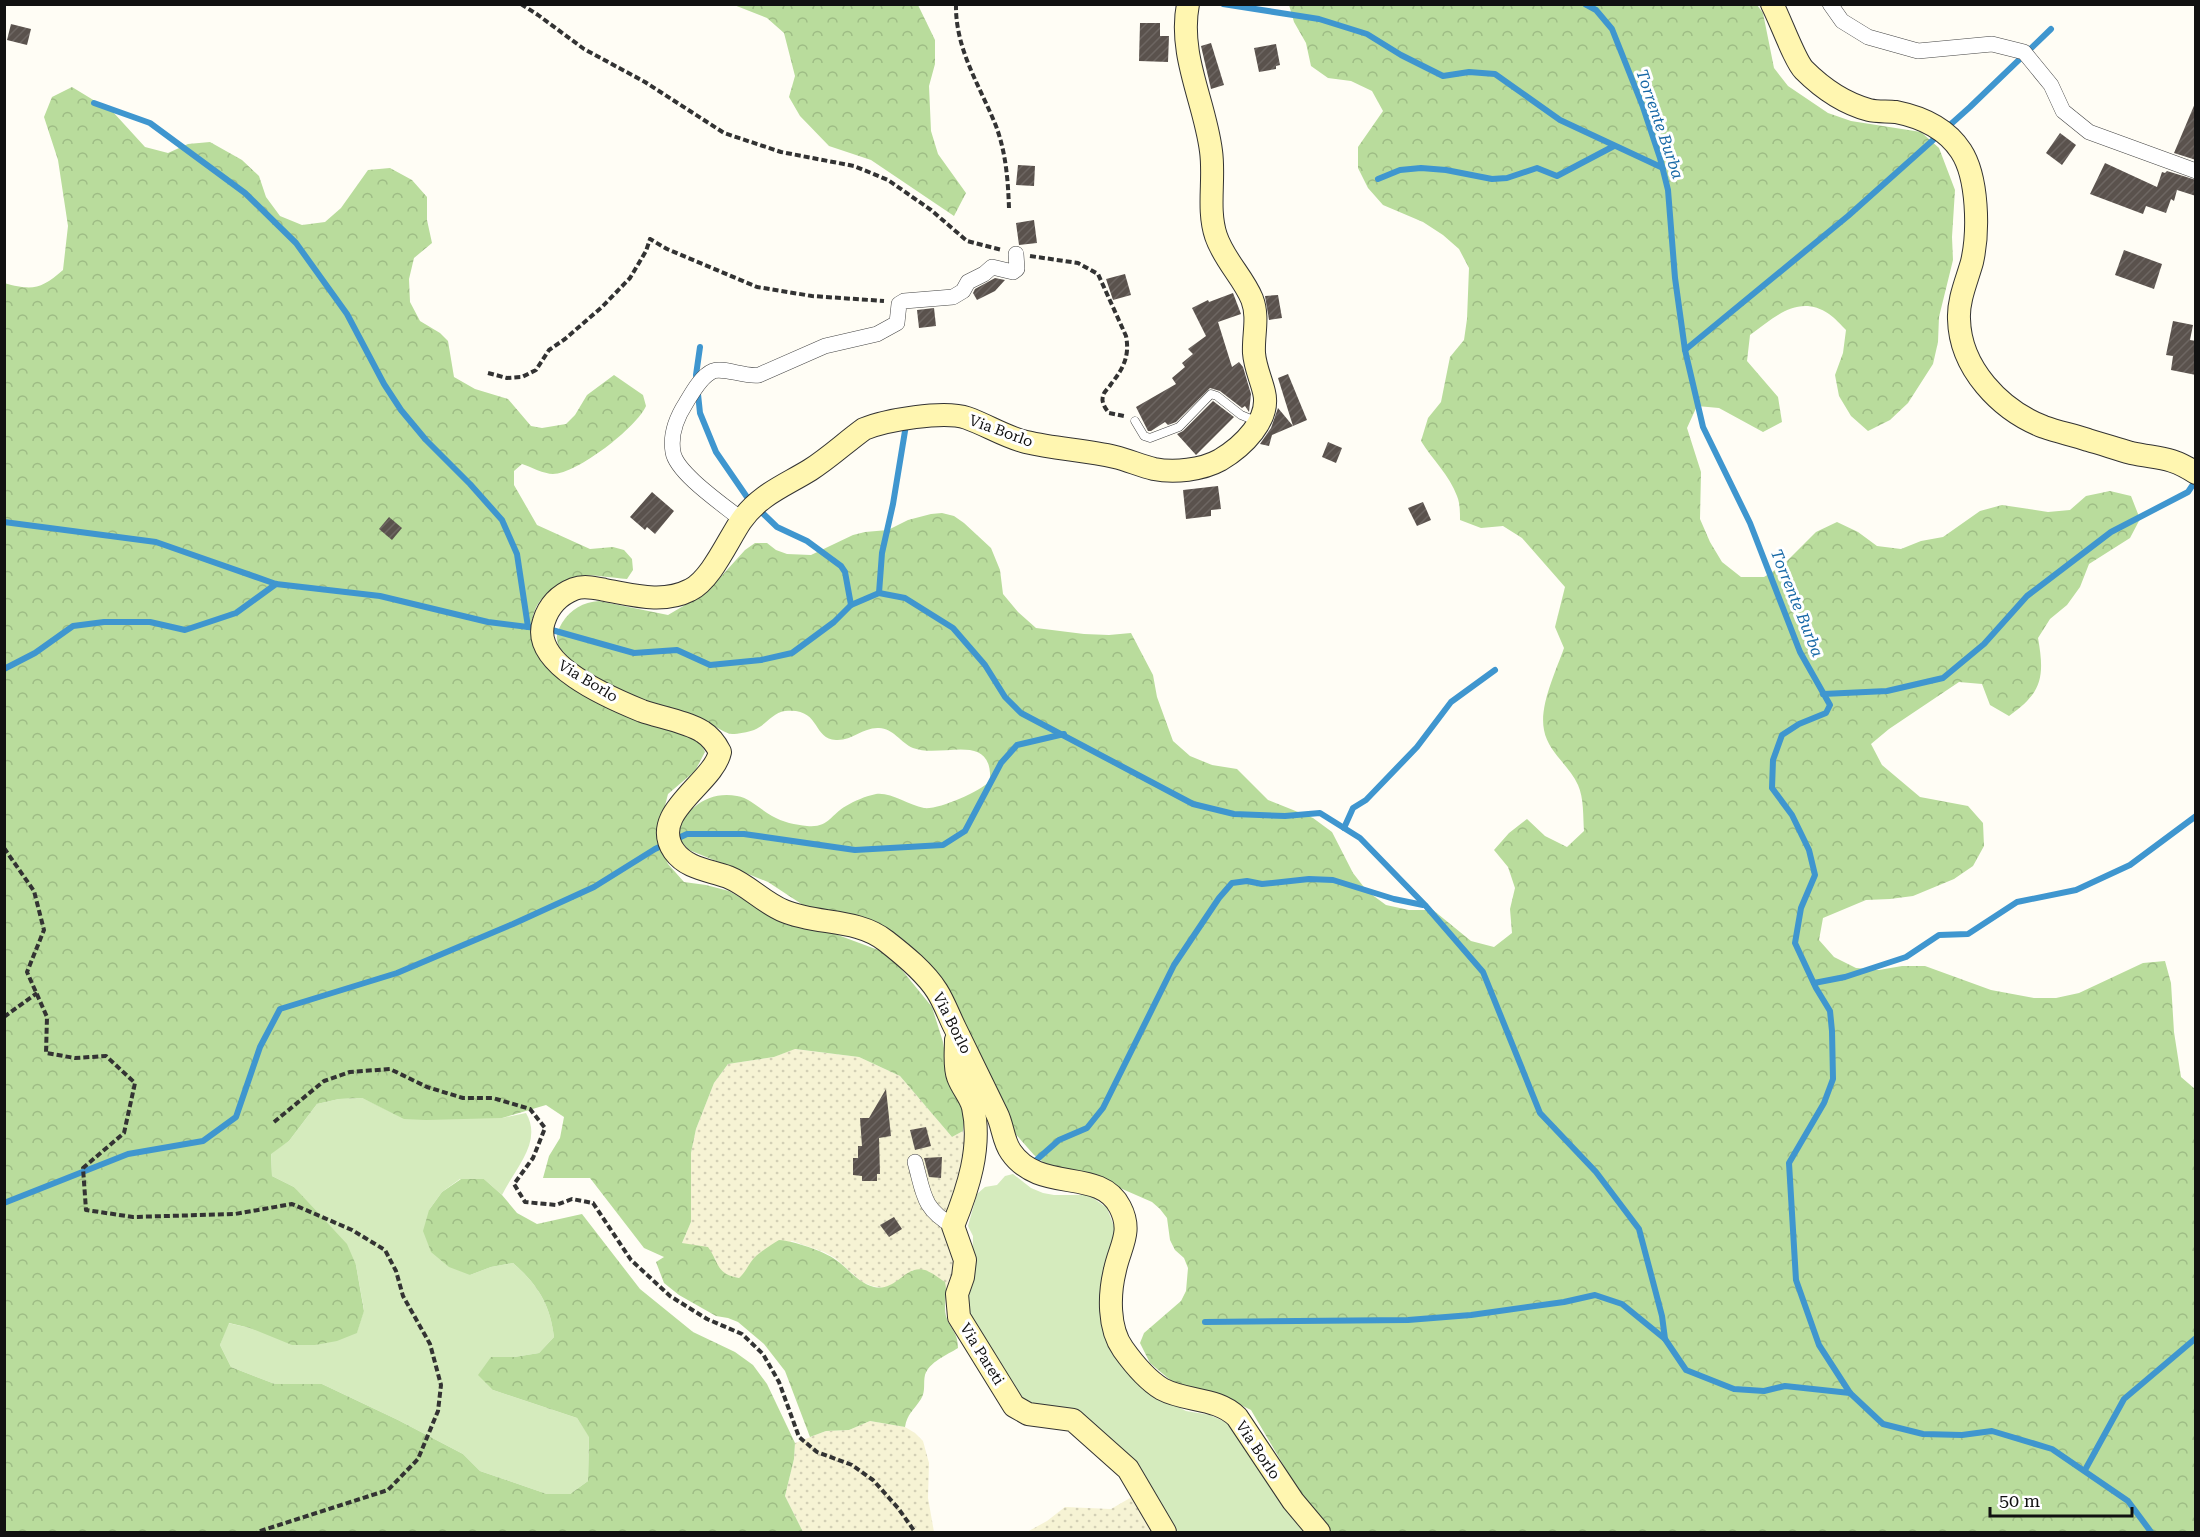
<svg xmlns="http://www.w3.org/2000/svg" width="2200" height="1537" font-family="'Roboto Serif',serif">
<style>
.farmland{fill:url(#farmland-dots)}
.grass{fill:#d5ebbd}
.forest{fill:url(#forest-crowns)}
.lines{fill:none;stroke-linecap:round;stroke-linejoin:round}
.stream{stroke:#3f96cf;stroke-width:6}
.building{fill:url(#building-hatch)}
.lane-casing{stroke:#444;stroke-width:9}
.street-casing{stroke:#444;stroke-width:16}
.secondary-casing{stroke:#333;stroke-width:24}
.path{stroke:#333;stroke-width:4;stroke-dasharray:6 3;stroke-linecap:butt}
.lane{stroke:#fff;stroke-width:8}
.street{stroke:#fff;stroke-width:15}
.secondary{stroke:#fff6b0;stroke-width:22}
.labels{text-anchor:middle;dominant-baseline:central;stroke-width:6;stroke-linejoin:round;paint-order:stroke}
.street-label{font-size:15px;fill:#111;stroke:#fff}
.water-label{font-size:16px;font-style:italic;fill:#1768a6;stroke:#fff}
</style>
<defs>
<pattern id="farmland-dots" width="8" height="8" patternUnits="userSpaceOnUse" patternTransform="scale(1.5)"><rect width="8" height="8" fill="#f6f3d4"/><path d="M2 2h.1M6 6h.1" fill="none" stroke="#d2cfb5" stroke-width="1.8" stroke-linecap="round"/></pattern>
<pattern id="forest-crowns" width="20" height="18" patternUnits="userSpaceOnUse" patternTransform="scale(1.5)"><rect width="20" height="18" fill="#b9dc9c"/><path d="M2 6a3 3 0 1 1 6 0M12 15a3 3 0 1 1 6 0" fill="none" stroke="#9ebc85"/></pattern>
<pattern id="building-hatch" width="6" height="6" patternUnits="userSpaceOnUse" patternTransform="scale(1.5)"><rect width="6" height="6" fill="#5a524d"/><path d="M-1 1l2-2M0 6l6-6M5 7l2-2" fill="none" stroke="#6d6662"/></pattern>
</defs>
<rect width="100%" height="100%" fill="#fffdf5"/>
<!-- farmland -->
<g class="farmland">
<path d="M794,1049l65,8 41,19 52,61 11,-6 2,22 -8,109 -9,31 -35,-23 -18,14 -11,4 -12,-2 -10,-4 -27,-24 -11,-6 -32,-11 -40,20 -5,10 -8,7 -12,-2 -9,-7 -3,-11 -33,-15 9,-21v-69l5,-24 18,-46 14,-19 46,-7z"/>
<path d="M870,1421l35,6 10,6 8,8 6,22 -1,35 6,34h-131l-18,-36 9,-37 1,-16 31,-12 23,-1z"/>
<path d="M1130,1498l11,4 16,30h-130l20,-11 18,-14 46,2z"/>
</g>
<!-- grass -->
<g class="grass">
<path d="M362,1098l42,20h98l24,-5c17,29 -11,55 -24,82l-18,-16h-24l-18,13 -13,18 41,65 21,-8 22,-4c25,22 37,41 41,74l-15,16 -25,4h-23l2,33 84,28 12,18 -1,45 -18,13h-23l-67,-23 -17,-17 -65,-34 -76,-36h-47l-44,-17 -11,-22 8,-22 22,5 107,4 7,-22 -8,-45 -62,-78 -22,-11 -1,-23 18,-12 28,-37 22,-5z"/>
<path d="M1013,1174l18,14 12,5 11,2h35l18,13 8,21 -12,57 50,108 33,17 24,4 22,10 75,107h-132l-24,-45 -117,-83 -10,-4 -8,-8 -12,-23 -32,-49 -5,-19 5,-28 1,-37 -5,-10 9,-32 8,-7 12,-2 8,-9z"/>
</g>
<!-- forest -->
<g class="forest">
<path d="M734,5h184l17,35v24l-6,22 2,45 7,23 28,39 -12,23 -83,-56 -42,-14 -29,-30 -11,-19 6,-21 -11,-43 -17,-15z"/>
<path d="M1289,5h468l6,8 11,55 14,18 40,27 23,8 70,11 18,16 16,42 -3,47 1,23 -14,57 -1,25 -5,22 -25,39 -18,17 -22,11 -17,-15 -12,-20 -4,-21 8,-22 3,-23c-5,-5 -11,-12 -17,-16 -31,-21 -55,4 -79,21l-3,26 31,36 4,25 -19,10 -44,-24 -22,-2 -10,22 14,44 -1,47 10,23 12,20 19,15h23l19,-12 33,-33 21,-10 21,10 19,14 24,3 20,-8 22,-4 37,-26 22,-6 46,7 22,-2 16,-14 24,-5 21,5 9,23 -10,19 -41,26 -9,23 -13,18 -17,14 -12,19c7,39 4,55 -29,78l-19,-11 -8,-21 -23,-2 -70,47 -18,15 11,21 38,32 48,9 15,17 1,23 -11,20 -19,13 -41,17 -23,3 -24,1 -43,18 -4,22 15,17 22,11 23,2 23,-4h23l66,24 43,8h22l23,-5 64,-30 22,-2 6,22 3,49 7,45 14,12v443h-866l-21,-25 -57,-97 -31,-15 -45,-11 -25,-21 -10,-20 4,-10 37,-32 5,-10 2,-23 -4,-10 -9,-8 -5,-10 -3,-22 -7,-9 -8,-7 -32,-14 -22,-13 -47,-7 -17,-13 -22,-25 -68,-146 -138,-77 -38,-25 -79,-32 -12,-13c5,-27 31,-47 60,-41 13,2 24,14 35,20 10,6 24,9 35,10 22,2 23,-11 39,-20 8,-5 20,-10 30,-12 15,-2 32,11 48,14 14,2 55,-16 66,-27 3,-51 -48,-22 -77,-33 -12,-5 -20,-20 -34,-20 -16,-1 -27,13 -43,12 -24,-1 -15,-33 -51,-29 -13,2 -20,15 -31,19 -6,2 -16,4 -22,4 -7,0 -24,-13 -32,-16 -14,-5 -30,-7 -44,-11 -13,-4 -59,-26 -69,-34 -7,-5 -27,-22 -29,-29 -3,-8 0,-14 4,-21 9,-14 21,-21 37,-22l69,14 39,-23 38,-42 10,-7h12l9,7 11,4 24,1 42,-20 12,-3 23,-2 20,-10 23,-6 11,-1 12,3 10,7 27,25 9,22 3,24 15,18 18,16 48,6 25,1 22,-2 22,42 4,22 16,44 17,15 22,9 25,4 31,31 45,18 19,14 21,41 14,18 19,14 23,5h24l38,31 23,6 18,-14 -2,-24 5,-21 -7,-21 -14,-17 15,-17 18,-14 18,17 22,11 17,-16c-1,-14 0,-33 -6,-46 -9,-20 -30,-33 -34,-55 -5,-24 12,-59 20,-82l-9,-21 10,-40 -43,-49 -19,-12 -22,2 -21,-8c0,-8 0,-17 -3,-24 -7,-20 -25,-37 -36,-55l7,-23 13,-16 9,-45 14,-17 3,-21 2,-51 -10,-19 -16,-14 -20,-13 -40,-17 -15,-17 -10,-20v-21l25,-36 -11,-20 -21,-10 -23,-3 -17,-12 -5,-23 -12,-21z"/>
<path d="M72,87l41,25 32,35 23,6 20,-9 22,-2 32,18 17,16 7,21 14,19 22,9 23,-3 16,-14 27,-38 22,-2 22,12 15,17v23l5,23 -18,15 -5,21 1,23 10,19 20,12 8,8 6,36 21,12 33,10 23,27 11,2 24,-4 9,-9 12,-20 27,-20 29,20 3,11c-9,21 -69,68 -93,68 -9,0 -22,-7 -31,-10l-8,7v14l23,40 53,24 23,-2 11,3 8,9 1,11 -6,9c-43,-4 -53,-11 -87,22 -6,7 -9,20 -9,30 1,59 122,91 168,108l6,13 -10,19 -27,23 -11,43 11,27 16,18 22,3 23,6 58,34 32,3 70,26 43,53 11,35 6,38 16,33 -2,18 -11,6 -52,-61 -41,-19 -64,-8 -21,8 -46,7 -14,19 -18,46 -5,24v69l-9,21 26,4c12,17 8,27 31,31 7,-6 9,-13 15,-20 7,-7 17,-13 25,-18 15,1 45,11 57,20 13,9 22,23 38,27 23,5 31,-23 51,-17 6,2 14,8 20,12 3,12 -2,23 1,34 4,13 12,16 12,32 -11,7 -29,14 -33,27 -2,8 1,16 -4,24 -7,11 -14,15 -16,28l-35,-6 -21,9 -23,1 -16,6 -25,-66 -21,-27 -26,-22 -10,-4 -12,-2 -37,-21 -15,-12 -8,-21 8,-5 -20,-9 -54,-70h-47l6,-22 11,-18 4,-21 -18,-12 -44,13 -76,2 -22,-1 -42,-21 -23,1 -22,5 -28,37 -18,13 1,22 22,11 53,57 9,21 8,46 -7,22 -20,8 -22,4h-23l-42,-17 -21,-5 -9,22 11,22 44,17h47l76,36 65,34 17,17 67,23h23l18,-13 1,-44 -12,-19 -84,-28 -15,-15 13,-18h23l25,-4 15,-16c-4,-33 -16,-52 -41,-74l-22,4 -21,8 -21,-8 -18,-15 -8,-21 6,-21 13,-18 19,-13h23l18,16 15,18 20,11 45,-10 58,75 53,43 42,20 18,13 14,19 28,59 -1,16 -9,37 18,36h-798l-1,-1249c29,8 37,6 59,-13l5,-44 -10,-66 -14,-43 8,-20z"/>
</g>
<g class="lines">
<!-- stream -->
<g class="stream">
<path d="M1223,4l96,15 48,15 34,21 42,21 26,-4 26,2 65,46 103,48"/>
<path d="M1585,4l11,6 16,19 31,78 17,51 8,32 7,88 10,72 18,77 47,96 50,129 30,53 -4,8 -27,11 -17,11 -9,25 -1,28 20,27 17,35 6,25 -14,33 -6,35 21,45 14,23 2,20 1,48 -9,24 -35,60 7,117 23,65 31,48 33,31 40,10 39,1 30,-4 60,18 76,52 23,31"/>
<path d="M94,103l56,20 95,70 51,50 51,71 37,70 17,26 25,30 44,44 32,36 15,34 11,73"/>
<path d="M1378,179l22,-9 21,-2 25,2 46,9 15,-1 30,-10 20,8 57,-30"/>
<path d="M700,347l-4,28 4,38 16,39 33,48 28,27 30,14 34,25 4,6 6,33"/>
<path d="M1685,350l163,-134 122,-109 81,-78"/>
<path d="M4,522l152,20 120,42 104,12 108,26 64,8 82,23 43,-3 33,15 51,-5 31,-7 42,-31 17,-17 28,-12 26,5 48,30 32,37 20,32 16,16 172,91 41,10 51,2 35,-3 40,25 65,67 58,67 57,141 56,59 43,57 23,87 3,23 21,31 48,19 30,2 21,-5 65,7"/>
<path d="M879,593l3,-40 11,-49 13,-79"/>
<path d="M4,669l31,-16 38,-27 31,-4h46l35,8 51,-17 40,-29"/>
<path d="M1823,694l64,-3 56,-13 41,-34 43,-48 84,-64 77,-40 8,-12"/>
<path d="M1344,828l9,-20 13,-8 51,-53 34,-45 44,-32"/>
<path d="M1814,983l31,-6 61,-20 33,-22 29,-1 49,-32 59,-12 54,-25 66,-49"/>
<path d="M1034,1162l25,-22 28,-12 16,-20 71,-143 45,-67 13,-15 15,-2 15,3 47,-5 24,1 61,19 29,6"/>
<path d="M4,1203l124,-49 75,-13 33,-24 24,-70 20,-38 117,-36 116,-49 81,-37 61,-38 32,-15h57l111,16 88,-5 22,-14 36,-68 16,-18 47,-11"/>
<path d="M1205,1322l203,-2 63,-5 93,-13 31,-7 27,9 43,35"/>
<path d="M2085,1470l39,-71 72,-61"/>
</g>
</g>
<!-- building -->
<g class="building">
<path d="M1140,23h20v13h9l-1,26 -29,-1z"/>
<path d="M11,24l20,5 -4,16 -20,-5z"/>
<path d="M1211,43l13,42 -13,4 -10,-43z"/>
<path d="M1276,44l4,21 -4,1v3l-17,3 -5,-24z"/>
<path d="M2196,101v59l-22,-7z"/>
<path d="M2060,133l16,12 -14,20 -16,-12z"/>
<path d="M2105,163l52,24 5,-15 3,1 2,-2 29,9v16l-19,-6 -3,11 -3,-2 -5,14 -20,-7 -3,8 -53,-20z"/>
<path d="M1018,165l17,1 -1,20 -18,-1z"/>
<path d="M1034,220l3,23 -18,2 -3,-22z"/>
<path d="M2124,250l38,14 -8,25 -39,-14z"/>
<path d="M1125,274l6,21 -18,5 -7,-21z"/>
<path d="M995,278l10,2 -10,11 -18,9 -4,-7 2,-4z"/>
<path d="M1233,293l8,21 -23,8 14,45 7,-5 4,5 8,27 -2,18 -4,-6 -3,2 -22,-17 -10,-3 -34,34 -8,3 -3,-3 -14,9h-3l-12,-24 40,-23 -4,-6 13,-11 -3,-4 11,-9 -5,-5 18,-13 -14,-28 16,-8 1,2z"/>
<path d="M1278,295l4,23 -13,2 -4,-24z"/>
<path d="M934,308l2,18 -17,2 -2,-18z"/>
<path d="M2173,321l20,4 -3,15 6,1v34l-25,-5 2,-14 -7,-1z"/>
<path d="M1288,374l19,46 -14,6 -15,-48z"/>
<path d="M1213,401l21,16 -38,38 -19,-21 6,-3z"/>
<path d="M1278,408l15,18 -21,9 -3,11 -9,-2 11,-16z"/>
<path d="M1328,442l14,6 -6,15 -14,-6z"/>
<path d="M1218,486l3,23 -10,1v6l-25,3 -3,-29z"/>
<path d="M652,492l22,19 -19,23 -8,-7 -2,3 -15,-13z"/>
<path d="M1423,502l8,18 -14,6 -9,-18z"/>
<path d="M389,517l13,11 -10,12 -13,-11z"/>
<path d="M886,1089l5,47 -12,2 1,36h-3v7h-15v-5l-9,-1v-17h5v-12h4l-2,-28h9z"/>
<path d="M926,1127l5,19 -16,4 -5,-20z"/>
<path d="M942,1157l-1,21 -12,-1 -5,-19z"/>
<path d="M894,1217l8,12 -13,8 -9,-12z"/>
</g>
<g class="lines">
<defs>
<path id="lane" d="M1135,421l9,15 6,2 29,-11 32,-33 6,2 24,19 17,7"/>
<g id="street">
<path d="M1830,4l12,17 26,16 50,14 74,-7 32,8 27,33 12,26 26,21 107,39"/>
<path d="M742,520c-17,-14 -66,-47 -69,-68 -3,-17 4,-35 13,-49 6,-10 15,-27 27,-32 11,-4 31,6 46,4l66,-29 52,-12 20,-11 2,-19 5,-3 49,-4 10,-6 5,-9 16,-8 8,-7 21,5 4,-3 -1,-15"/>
<path d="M915,1162c9,32 7,46 38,64"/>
</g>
<g id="secondary">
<path d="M1188,4c-10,51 17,98 23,147 4,28 -4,58 5,85 8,24 27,41 36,63 7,18 1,36 2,54 1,14 7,26 10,39 7,28 -22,55 -44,68 -18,10 -46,13 -66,9 -13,-3 -26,-9 -39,-12 -29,-7 -60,-8 -89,-15 -21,-5 -39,-17 -59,-24 -23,-8 -81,2 -103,11 -18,13 -35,29 -54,41 -26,16 -51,25 -69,51 -13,19 -30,59 -51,69 -27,14 -57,5 -85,0 -10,-2 -21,-5 -31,-1 -15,6 -25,16 -30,32 -15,43 66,77 98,90 17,6 46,11 61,21 8,5 13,12 17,20 -7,32 -72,61 -46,99 13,18 35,19 54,26 20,8 36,26 56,34 33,14 73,7 102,30 18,14 39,31 51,50 7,11 12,25 18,37 14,29 28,57 42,86 6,12 6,27 14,38 29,42 89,15 109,55 13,25 0,39 -5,63 -6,24 -7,58 8,79 10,14 24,31 39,40 24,13 55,8 75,28l56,84 26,31"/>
<path d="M1772,4c8,15 23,57 32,66 18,18 39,33 65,40 8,2 18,1 27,2 25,5 50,16 65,39 17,26 18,80 11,111 -5,18 -14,38 -13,57 1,49 41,91 85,108 14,5 29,8 44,13 14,4 29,9 43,13 28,6 39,3 65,20"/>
<path d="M956,1040c0,11 -2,27 2,37 4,11 12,19 15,30 9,40 -5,82 -20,119l12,34 -2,17 -6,17 2,23 55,89 14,8 45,6 55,49 37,63"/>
</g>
</defs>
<!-- lane casing -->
<use href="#lane" class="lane-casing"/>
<!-- street casing -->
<use href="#street" class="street-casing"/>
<!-- secondary casing -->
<use href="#secondary" class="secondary-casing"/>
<!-- path -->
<g class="path">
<path d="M521,4l17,11 46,34 61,33 79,51 57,19 73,14 34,14 43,30 36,31 35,9"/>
<path d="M956,4c-1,45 24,82 40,122 10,27 12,54 13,82"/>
<path d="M1030,256l48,7 20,11 28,62c4,20 -3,33 -15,48 -2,4 -7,7 -8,12 -2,6 2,12 6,17l15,3"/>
<path d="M488,373l19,5 15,-1 14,-7 13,-20 16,-11 37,-32 28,-29 16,-27 4,-12 17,10 90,38 55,9 72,5"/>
<path d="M4,848l30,43 10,39 -17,42 20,45 -1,36 29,5 31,-2 29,27 -11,50 -41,35 3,42 47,7 102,-3 57,-10 60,26 33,20 11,21 7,25 27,48 11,41 -3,26 -20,48 -30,31 -131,42"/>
<path d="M4,1017l33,-24"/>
<path d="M274,1122l50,-41 26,-9 40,-3 37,18 36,11h30l37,11 15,19 -12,30 -19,26 11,18 31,3 16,-6 21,4 38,57 39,36 37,23 35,15 21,20 16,28 20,55 18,15 35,13 21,15 25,28 17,24"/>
</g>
<!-- lane -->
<use href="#lane" class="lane"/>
<!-- street -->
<use href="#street" class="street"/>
<!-- secondary -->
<use href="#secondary" class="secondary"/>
</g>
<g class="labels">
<!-- street labels -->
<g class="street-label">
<text transform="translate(1001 431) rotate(20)">Via Borlo</text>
<text transform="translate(588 681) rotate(31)">Via Borlo</text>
<text transform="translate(952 1023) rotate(63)">Via Borlo</text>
<text transform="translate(982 1354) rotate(58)">Via Pareti</text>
<text transform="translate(1258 1450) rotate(56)">Via Borlo</text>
</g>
<!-- water labels -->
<g class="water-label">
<text transform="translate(1660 124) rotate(71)">Torrente Burba</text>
<text transform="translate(1797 603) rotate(68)">Torrente Burba</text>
</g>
</g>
<!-- border -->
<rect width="2200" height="1537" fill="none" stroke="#111111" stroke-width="12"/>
<!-- scale -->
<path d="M1990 1507v9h142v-9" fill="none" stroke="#111111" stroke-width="3"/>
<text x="1999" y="1507" font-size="18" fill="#111111" stroke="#ffffff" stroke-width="4.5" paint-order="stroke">50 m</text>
</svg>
